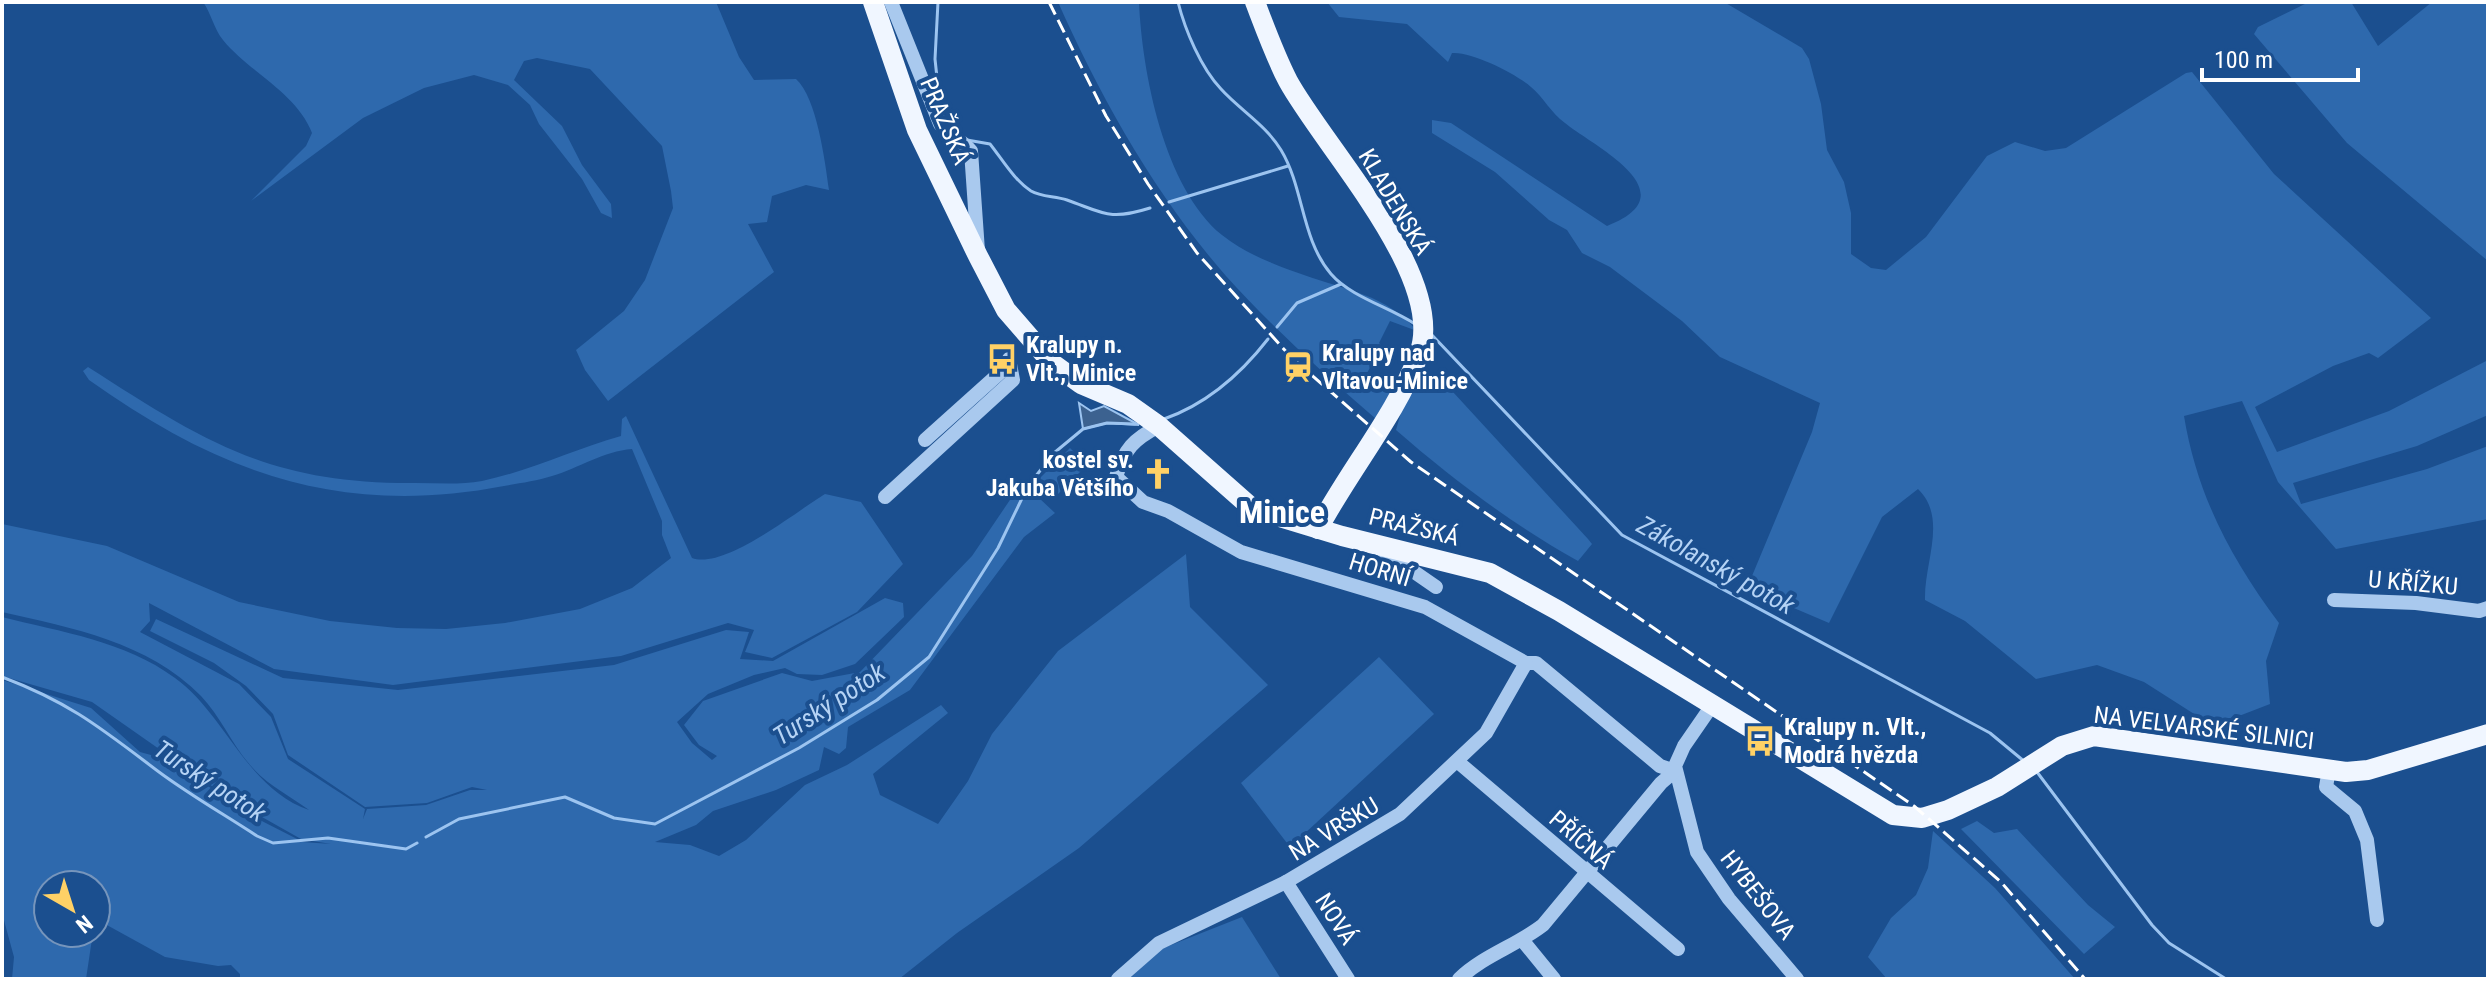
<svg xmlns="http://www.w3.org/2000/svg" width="2490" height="981" font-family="'Roboto Condensed',sans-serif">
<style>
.green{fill:#2e69ad;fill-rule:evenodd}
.water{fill:#3c6290;stroke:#9cc4f0;stroke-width:2}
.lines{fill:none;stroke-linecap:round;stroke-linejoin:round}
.stream{stroke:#9cc4f0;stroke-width:3}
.minor{stroke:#a9c9ee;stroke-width:14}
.major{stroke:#f0f6ff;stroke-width:20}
.rail{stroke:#fff;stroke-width:3;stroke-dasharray:14 6;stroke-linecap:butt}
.labels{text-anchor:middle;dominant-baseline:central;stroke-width:8;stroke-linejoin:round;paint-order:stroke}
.street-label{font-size:24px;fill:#fff;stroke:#1b4f8f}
.poi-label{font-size:24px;font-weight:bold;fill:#fff;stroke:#1b4f8f;text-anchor:start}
.water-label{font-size:26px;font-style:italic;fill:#b5d3f5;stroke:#1b4f8f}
.district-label{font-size:32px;font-weight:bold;fill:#fff;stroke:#1b4f8f}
</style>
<rect width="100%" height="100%" fill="#1b4f8f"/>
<!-- green -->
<g class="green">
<path d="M203,2h513l23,55 15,23 42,-1c21,19 29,82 33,111l-23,-5 -34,11 -5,26 -19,2 26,48 -166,129 -23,-31 -9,-20 48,-39 21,-31 28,-72 -2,-17 -9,-45 -72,-77 -53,-11 -13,3 -10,19 48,46 20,39 29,39 1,14 -11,-5 -19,-34 -43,-55 -9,-19 -22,-20 -34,-10 -50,13 -61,30 -112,83 55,-55 6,-13c-15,-40 -63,-61 -89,-93 -9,-11 -12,-27 -20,-38z"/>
<path d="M1058,2h81c3,70 25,186 83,233 24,19 53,30 82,40 42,15 83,20 113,56l-27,-10 -11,22 3,3 -15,27 27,13 -18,33c-52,-45 -104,-92 -150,-143 -70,-80 -125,-177 -168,-274z"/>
<path d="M1327,2h397l78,46 7,11 12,45 6,46 17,32 7,31v41l20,14 15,2 40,-33 61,-81 28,-14 30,9 21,-3 120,-75 6,-1 82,102 157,144 -53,40 -9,-5 -36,13 -78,41 22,45 112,-41 99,-51v55l-71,31 -124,37 8,21 126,-35 61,-23v73l-152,30 -58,-67 -36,-81 -58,15c13,79 47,143 95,207l-13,38 4,43 -57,22 -69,-44 -47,-17 -61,14 -71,-58 -40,-21c-1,-38 23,-82 -7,-111l-36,28 -53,106 -82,-35 65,-156 8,-29 -100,-46 -38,-36 -72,-54 -28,-14 -15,-23 -18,-10 -54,-48 -63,-39v-13l19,3 156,103c85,-33 -14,-80 -42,-103 -14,-10 -21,-25 -34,-36 -14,-13 -60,-36 -79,-34l-4,9 -41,-38 -68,-7z"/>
<path d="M2309,2h42l27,44 54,-44h56v259l-141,-118 -93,-109 4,-7z"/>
<path d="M88,367c117,75 182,117 327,116 22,0 45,2 67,-2 48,-10 92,-32 139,-45l1,-17 4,-3 66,142c32,12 105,-47 133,-64l36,8 42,62 -46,48 -85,46 -27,-6 9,-22 -26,-7 -107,33 -228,29 -119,-16 -125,-66 1,18 -10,11 99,52 32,33 17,42 77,50 -2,10 4,-10 59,-4 44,-15h17l-15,-3 -45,16 -62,4 -77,-52 -15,-41 -27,-28 -32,-23 -64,-32 6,-12 127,59 115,12 216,-25 112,-35 23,2 -9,27 33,2 112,-63 18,5 1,14 -49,47 -33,11 -25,-1 -12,-6 -31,7 -46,19 -31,28 15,21 20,17 5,-4 -18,-11 -15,-20 19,-24 79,-28 30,8 48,-9 112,-116 44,-65 22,6 17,16 -31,24 -114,153 -62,37 -2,21 -7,6 -15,-7 -5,23 -43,20 -63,21 -17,14 -41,17 35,3 29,11 27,-16 59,-55 42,-20 94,-60 7,8 -75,61 7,21 58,29 30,-43 24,-47 66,-83 128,-97 4,53 78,78 -189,163 -122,85 -58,46h-659v-5l-9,-9 -13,1 -53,-9 -60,-33 -13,15 -6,40h-74l2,-22 -12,-44v-233l89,28 49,44 29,8 85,57 49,25 28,2 -30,-5 -69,-39 -140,-98 -90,-26v-59c59,15 123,24 173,61 51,37 71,110 134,132 -20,-15 -42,-25 -58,-44 -19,-21 -30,-49 -50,-70 -53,-54 -129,-68 -199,-84v-88l105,22 132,56 91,19 67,7 49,1 59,-6 75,-14 52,-21 39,-30 -9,-23v-14l-30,-72c-28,2 -53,19 -80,27 -15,5 -32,7 -48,10 -162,31 -283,-12 -415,-106l-6,-9zM48,885h48v48h-48z"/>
<path d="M1426,372l8,2 19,18 135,147 4,5 -14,17c-65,-36 -127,-83 -182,-131l6,-21z"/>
<path d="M1070,448l17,17 -33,33 -17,-17z"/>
<path d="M1379,657l55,57 -144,133 -49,-64z"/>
<path d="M1977,821l17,12 23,-4 71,76 27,22 -31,27 -123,-125z"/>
<path d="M1933,831l62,57 80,91h-188l-19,-22 23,-39 25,-23 12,-27z"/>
<path d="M1242,917l39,62h-152l32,-30z"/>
</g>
<!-- water -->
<path class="water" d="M1079,403l12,8 13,-5 35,19 -32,-2 -24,6z"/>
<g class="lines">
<!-- stream -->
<g class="stream">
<path d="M938,2l-3,57 5,47"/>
<path d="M1178,2c7,28 23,66 43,87 19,21 45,36 60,61 23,38 20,89 50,124 20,23 58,33 84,50"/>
<path d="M967,140l23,4c12,15 24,36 41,47 10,6 24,5 36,9 37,13 42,21 83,8"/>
<path d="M1169,202l119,-36"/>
<path d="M1277,327l20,-24 44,-19"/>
<path d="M1431,334l191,201 368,198 35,29"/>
<path d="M1164,419c43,-15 76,-44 104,-80"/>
<path d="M2,677c69,26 100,52 157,95 31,23 66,43 98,64l16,7 55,-5 78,11 11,-6"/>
<path d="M2037,772l115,153 17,18 57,36"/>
<path d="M426,837l33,-18 106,-22 49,21 41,6 144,-76 78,-48 52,-43 69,-109 30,-62 26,-33 29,-24 24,-6 28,1"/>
</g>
<!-- minor -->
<g class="minor">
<path d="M891,2l49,122c10,13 21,15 31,27l7,100"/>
<path d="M1159,426c-25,13 -35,23 -43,51l27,25 25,9 73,41 184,55 101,56h10l124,103 15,5"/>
<path d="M925,440l78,-70 8,1"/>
<path d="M885,497l128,-117 -4,-21"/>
<path d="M1381,549l55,38"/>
<path d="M2334,600l82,3 63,8 9,-3"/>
<path d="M1713,704l-29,42 -9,20 22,86 32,47 68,80"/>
<path d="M1458,762l220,187"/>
<path d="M2329,769l-3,18 29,24 12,29 10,80"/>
<path d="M1286,882l62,97"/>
<path d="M1523,941l31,38"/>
<path d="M1118,979l41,-36 127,-61 114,-68 86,-81 40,-70"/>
<path d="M1459,979c25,-24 57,-33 84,-54l118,-142 14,-12"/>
</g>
<!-- major -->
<g class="major">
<path d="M873,2l44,128 61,126 28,54 46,53 29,21 47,20 31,22 94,83 89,27 148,37 69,38 334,204 29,3 26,-8 49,-23 65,-41 32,-10 252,36 22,-2 120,-36"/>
<path d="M1255,2c10,26 20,54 33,79 36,66 160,197 131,273 -22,59 -71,118 -101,175"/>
</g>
<!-- rail -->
<path class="rail" d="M1049,2l57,114 42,68 49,69 94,104 120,105 503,344 87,76 84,97"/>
</g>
<!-- icons -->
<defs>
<symbol id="bus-bare" viewBox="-9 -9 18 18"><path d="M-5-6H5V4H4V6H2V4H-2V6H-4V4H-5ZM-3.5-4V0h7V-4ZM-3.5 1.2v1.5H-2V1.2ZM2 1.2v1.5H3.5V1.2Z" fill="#ffd166" stroke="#1b4f8f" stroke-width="2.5" paint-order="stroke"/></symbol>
<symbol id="station-bare" viewBox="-9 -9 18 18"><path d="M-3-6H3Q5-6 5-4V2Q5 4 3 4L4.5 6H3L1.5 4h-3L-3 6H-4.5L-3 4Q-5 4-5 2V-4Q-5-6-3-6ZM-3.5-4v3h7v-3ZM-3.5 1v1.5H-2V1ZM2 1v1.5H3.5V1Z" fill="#ffd166" stroke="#1b4f8f" stroke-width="2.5" paint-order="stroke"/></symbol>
<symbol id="church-bare" viewBox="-9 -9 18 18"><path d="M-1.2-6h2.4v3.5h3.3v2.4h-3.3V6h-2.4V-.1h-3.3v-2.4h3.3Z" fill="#ffd166" stroke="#1b4f8f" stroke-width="2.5" paint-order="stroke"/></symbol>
</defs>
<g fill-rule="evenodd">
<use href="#bus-bare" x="980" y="337" width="44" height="44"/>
<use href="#station-bare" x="1276" y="345" width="44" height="44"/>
<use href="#church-bare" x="1136" y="452" width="44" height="44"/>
<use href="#bus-bare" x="1738" y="719" width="44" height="44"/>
</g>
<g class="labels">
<!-- street labels -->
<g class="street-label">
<text transform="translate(945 121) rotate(67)">PRAŽSKÁ</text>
<text transform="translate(1395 202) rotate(59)">KLADENSKÁ</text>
<text transform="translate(1414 527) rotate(14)">PRAŽSKÁ</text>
<text transform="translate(1380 570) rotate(17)">HORNÍ</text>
<text transform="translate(2413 583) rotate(5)">U KŘÍŽKU</text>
<text transform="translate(2204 728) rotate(7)">NA VELVARSKÉ SILNICI</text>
<text transform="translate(1334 829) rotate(-31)">NA VRŠKU</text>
<text transform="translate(1581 840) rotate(41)">PŘÍČNÁ</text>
<text transform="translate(1758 895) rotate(52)">HYBEŠOVA</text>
<text transform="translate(1336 919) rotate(57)">NOVÁ</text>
</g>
<!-- poi labels -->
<g class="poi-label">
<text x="1026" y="345">Kralupy n.<tspan x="1026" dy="28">Vlt., Minice</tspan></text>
<text x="1322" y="353">Kralupy nad<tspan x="1322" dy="28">Vltavou-Minice</tspan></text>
<text x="1134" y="460" text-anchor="end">kostel sv.<tspan x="1134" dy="28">Jakuba Většího</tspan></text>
<text x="1784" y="727">Kralupy n. Vlt.,<tspan x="1784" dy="28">Modrá hvězda</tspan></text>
</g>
<!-- water labels -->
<g class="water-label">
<text transform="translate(1716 565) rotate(29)">Zákolanský potok</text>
<text transform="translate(829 704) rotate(-33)">Turský potok</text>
<text transform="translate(210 781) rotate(33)">Turský potok</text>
</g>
<!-- district labels -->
<g class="district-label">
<text x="1282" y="512">Minice</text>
</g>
</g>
<!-- border -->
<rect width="2490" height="981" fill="none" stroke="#ffffff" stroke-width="8"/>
<!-- north arrow -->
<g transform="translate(72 909) rotate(141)"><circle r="38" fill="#1b4f8f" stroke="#7695bc" stroke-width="2"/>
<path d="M0-6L14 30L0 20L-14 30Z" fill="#ffd166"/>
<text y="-12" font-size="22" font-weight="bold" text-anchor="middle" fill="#ffffff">N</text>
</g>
<!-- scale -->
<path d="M2202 68v12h156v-12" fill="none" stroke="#ffffff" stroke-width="4"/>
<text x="2214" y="68" font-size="24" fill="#ffffff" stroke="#1b4f8f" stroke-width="6" paint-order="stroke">100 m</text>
</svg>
